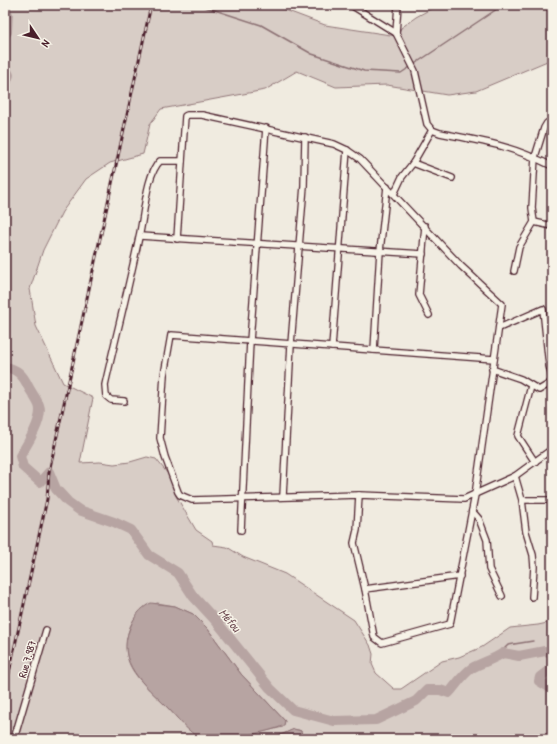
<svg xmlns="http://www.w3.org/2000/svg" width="557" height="744" font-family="'Patrick Hand',sans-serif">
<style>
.green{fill:#d8cdc6;stroke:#917678}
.water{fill:#b7a4a2;stroke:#8b6f72}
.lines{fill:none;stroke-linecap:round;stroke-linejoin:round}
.stream{stroke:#8b6f72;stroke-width:1.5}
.river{stroke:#b7a4a2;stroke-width:10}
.minor-casing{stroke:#4a1f2b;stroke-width:8}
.minor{stroke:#f7f3e8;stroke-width:5.5}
.rail-casing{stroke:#4a1f2b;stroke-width:3}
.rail{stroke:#f7f3e8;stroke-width:1.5;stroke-dasharray:4.5;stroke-linecap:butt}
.labels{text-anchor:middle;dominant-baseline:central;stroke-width:3;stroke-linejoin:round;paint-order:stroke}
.street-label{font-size:11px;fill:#4a1f2b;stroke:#f7f3e8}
.water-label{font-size:12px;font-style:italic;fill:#704e55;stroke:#f7f3e8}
</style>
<rect width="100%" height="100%" fill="#f0ebe0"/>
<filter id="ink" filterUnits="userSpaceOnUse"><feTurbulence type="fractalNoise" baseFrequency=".025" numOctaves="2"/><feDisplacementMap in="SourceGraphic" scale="8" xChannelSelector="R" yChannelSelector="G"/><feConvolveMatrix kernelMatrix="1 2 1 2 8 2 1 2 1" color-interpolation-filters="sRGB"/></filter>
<g filter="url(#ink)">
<!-- green -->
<path class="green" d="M5,5h267l53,20 72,11 4,-8 15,-11 22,-12h114v54l-76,32 -29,4 -60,-10 -51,2 -39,-16 -32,19 -104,19 -11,15 -7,30 -33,9 -24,16 -24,33 -19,38 -13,39 6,37 27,57 30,15 -13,65 20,-1 14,2 16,-2 17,-5 9,2 12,15 8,22 20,34 16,11 1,4 14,2 16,10 42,17 69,46 16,25 3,9 -1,10 4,9 18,16h7l41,-28 17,-4 23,-10 28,-19 28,-3 14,-3v117h-249l-2,-8c-7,-4 -13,2 -21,4 -16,5 -32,4 -48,4l51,-12 2,-6 -44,-47 -34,-46 -14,-14 -18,-8 -18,-3c-6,4 -17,9 -22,15 -4,5 -7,13 -8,20 -5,30 15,44 34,63 13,13 25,27 40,38h-196z"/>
<!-- water -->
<g class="water">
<path d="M151,603l24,3 18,8 14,14 34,46 44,47 -1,4c-11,7 -72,18 -83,13 -13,-5 -24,-21 -34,-31 -22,-22 -52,-44 -37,-79 4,-11 10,-20 21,-25z"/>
<path d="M294,729l7,2 1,8h-41l22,-5z"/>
</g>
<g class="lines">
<!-- stream -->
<g class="stream">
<path d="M199,5l62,20 51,29 52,17 37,2 102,-68"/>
<path d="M504,649l4,-4 25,-4"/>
</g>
<!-- river -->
<g class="river">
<path d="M5,10l3,4 -1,18 -2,3"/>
<path d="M5,67l4,8 -4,11"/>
<path d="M5,367c12,2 18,8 23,19 3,6 8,12 11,19 5,13 -12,40 -19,51l3,11 17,15 9,-10 7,17 12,13 11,8 35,12 17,8 18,25 29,18 15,23 23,25 54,67 23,22 41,11 42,-1 40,-19 11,-11h13l9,3c8,-9 13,-18 23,-25 10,-6 21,-8 31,-15l16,3 26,-5 7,2"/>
<path d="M552,668l-12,9 -1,4 13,8"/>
</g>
<defs>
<g id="minor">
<path d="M351,5l45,28 19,38 12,53 5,6 8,3c43,8 72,13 112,33"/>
<path d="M396,33l2,-28"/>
<path d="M413,163l39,15"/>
<path d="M394,194l8,-17 11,-14 19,-33"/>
<path d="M534,222l18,4"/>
<path d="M425,226l-6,69 10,20"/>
<path d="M140,236l283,18"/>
<path d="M177,239l8,-123 2,-1h15l132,29 13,6 13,9 101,107 41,38 -27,191 -25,129 -68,19 -8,-6 -9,-48 -11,-46 3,-13 2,-35"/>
<path d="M514,271l5,-24 15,-25 -2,-14 3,-51 9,-29 3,-5h5"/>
<path d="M499,328l44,-19 6,57 3,11"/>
<path d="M332,347l15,-197"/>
<path d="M374,350l6,-99 7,-64"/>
<path d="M494,359l-323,-24 -7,40 -4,63 5,19 13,35 2,3 12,5 167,-5 105,4 51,-23 37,-27"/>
<path d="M492,369l29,10 18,11 13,-8"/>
<path d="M531,386l-13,50 17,26"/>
<path d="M124,401l-13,-1 -5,-4 -1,-11c11,-49 24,-99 34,-148 5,-19 7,-63 21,-76h22"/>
<path d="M515,476l7,24 4,32 7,23 1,12 -2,30"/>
<path d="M283,496l8,-152 13,-158 1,-49"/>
<path d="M522,500h26"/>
<path d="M472,511l7,8 8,21 2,29 13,27"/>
<path d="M241,530l9,-189 16,-213"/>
<path d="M365,589l95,-13"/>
<path d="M14,739l32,-109"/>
</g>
</defs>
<!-- minor casing -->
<use href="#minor" class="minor-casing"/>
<!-- minor -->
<use href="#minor" class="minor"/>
<defs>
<path id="rail" d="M5,691l42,-192 2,-27 102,-467"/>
</defs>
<!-- rail casing -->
<use href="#rail" class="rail-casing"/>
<!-- rail -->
<use href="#rail" class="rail"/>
</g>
</g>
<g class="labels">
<!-- street labels -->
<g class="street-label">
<text transform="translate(27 659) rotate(-74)">Rue 7.987</text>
</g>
<!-- water labels -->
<g class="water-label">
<text transform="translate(230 620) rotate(50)">Méfou</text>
</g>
</g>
<!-- margin -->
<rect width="557" height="744" fill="none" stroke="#f7f3e8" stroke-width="20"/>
<rect x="10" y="10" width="537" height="724" fill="none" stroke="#4a1f2b" stroke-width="1.5" filter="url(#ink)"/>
<!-- north arrow -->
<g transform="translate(38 38) rotate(125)" stroke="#f7f3e8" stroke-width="3" paint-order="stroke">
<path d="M0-3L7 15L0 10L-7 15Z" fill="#4a1f2b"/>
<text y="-6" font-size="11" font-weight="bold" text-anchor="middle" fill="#4a1f2b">N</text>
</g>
</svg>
